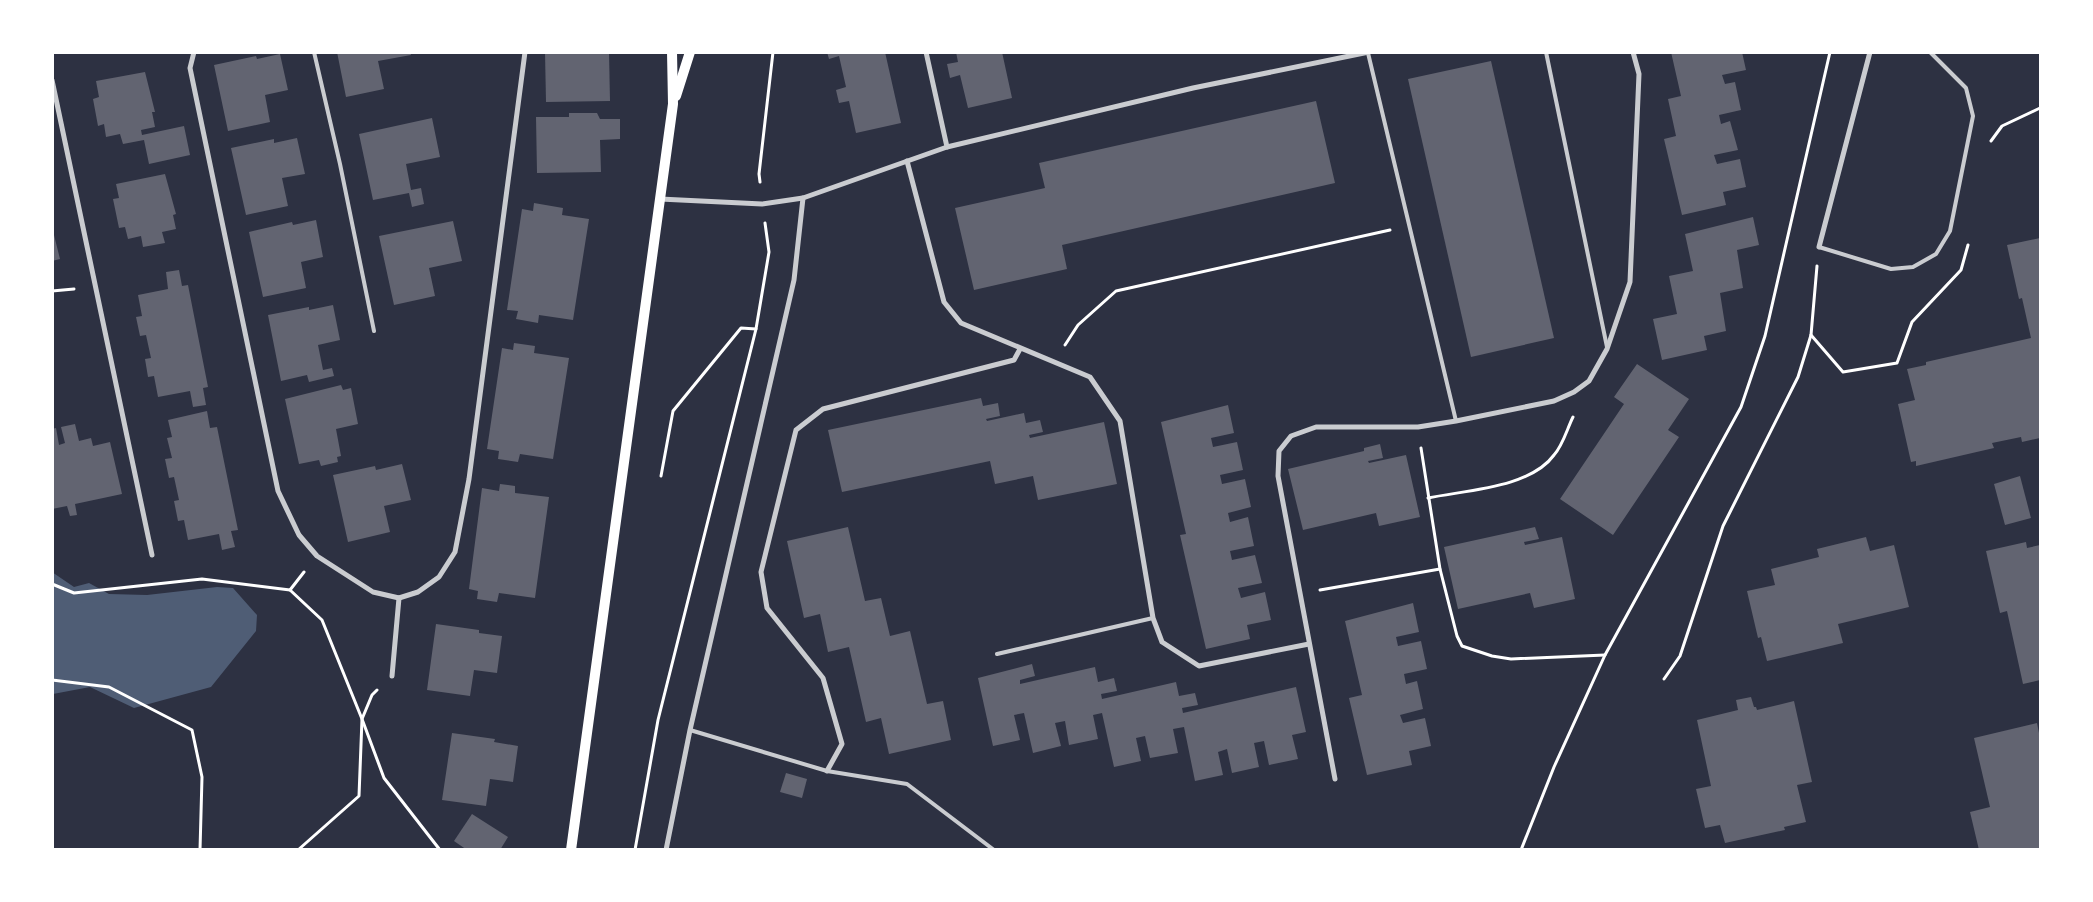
<svg xmlns="http://www.w3.org/2000/svg" width="2093" height="902" font-family="Mulish,sans-serif">
<style>
.water{fill:#4f5d75}
.building{fill:#626471}
.lines{fill:none;stroke-linecap:round;stroke-linejoin:round}
.path{stroke:#fff;stroke-width:3}
.service{stroke:#caccd0;stroke-width:4}
.minor{stroke:#caccd0;stroke-width:5}
.secondary{stroke:#fff;stroke-width:10}
</style>
<rect width="100%" height="100%" fill="#2d3142"/>
<!-- water -->
<path class="water" d="M52,572l22,15 15,-4 20,11 38,1 70,-8 16,1 24,27 -1,16 -45,56 -77,21 -44,-21 -37,7z"/>
<!-- building -->
<g class="building">
<path d="M337,52h73l1,3 -33,6 6,28 -38,8z"/>
<path d="M545,52h64l1,49 -64,1z"/>
<path d="M827,52h58l16,71 -45,10 -7,-32 -10,2 -3,-13 10,-3 -7,-31 -10,3z"/>
<path d="M956,52h46l10,46 -44,10 -8,-33 -10,3 -3,-14 11,-2z"/>
<path d="M1671,52h71l4,18 -24,5 3,9 10,-2 6,28 -22,5 2,9 9,-3 8,29 -24,5 3,9 23,-5 6,28 -23,5 3,13 -44,10 -18,-76 12,-3 -8,-37 13,-3z"/>
<path d="M280,54l8,36 -23,5 5,27 -42,9 -14,-66 42,-9 1,3z"/>
<path d="M1491,61l63,277 -83,19 -63,-278z"/>
<path d="M145,72l10,40h-3l3,15 -14,3 1,5 42,-9 6,29 -41,9 -5,-24 -21,4 -3,-10 -14,3 -2,-13 -6,2 -5,-27 6,-2 -3,-16z"/>
<path d="M1316,101l19,82 -273,62 5,24 -93,21 -19,-82 90,-20 -6,-25z"/>
<path d="M569,113h28l3,6h20v20l-20,1 1,32 -64,1 -1,-56h33z"/>
<path d="M432,118l8,39 -34,7 5,26 10,-2 3,16 -12,3 -3,-14 -36,7 -14,-66z"/>
<path d="M297,138l8,36 -23,4 6,28 -42,9 -15,-67 43,-9v4z"/>
<path d="M165,174l11,40 -3,1 3,14 -14,3 3,11 -22,4 -2,-11 -13,3 -3,-12 -6,1 -6,-29 6,-1 -3,-14z"/>
<path d="M534,203l29,5 -1,7 27,4 -16,101 -34,-5 -1,8 -22,-4 2,-8 -11,-1 15,-101 11,2z"/>
<path d="M1753,217l6,28 -22,5 6,38 -23,5 6,38 -22,5 3,14 -45,10 -9,-41 24,-5 -8,-38 24,-5 -8,-37z"/>
<path d="M316,220l7,37 -22,5 5,26 -43,9 -14,-65 43,-10 1,3z"/>
<path d="M453,221l9,40 -33,7 6,28 -41,9 -15,-69z"/>
<path d="M52,227l8,32 -8,2z"/>
<path d="M2040,238v200l-18,4 -1,-5 -29,6 2,5 -78,18v-5l-5,1 -13,-58 17,-4 -8,-31 19,-4v-3l105,-24 -9,-40 -3,1 -12,-54z"/>
<path d="M179,270l3,16 6,-1 20,102 -5,1 3,17 -13,2 -3,-16 -32,6 -4,-21 -6,1 -3,-18 6,-1 -5,-23 -6,1 -4,-19 6,-1 -4,-21 30,-6 -2,-17z"/>
<path d="M333,305l7,35 -22,5 5,25 9,-2 2,8 -25,6 -2,-7 -26,6 -13,-66 41,-8v3z"/>
<path d="M514,343l21,3 -1,7 35,5 -16,101 -33,-5 -2,8 -20,-3 1,-8 -12,-2 15,-101 11,2z"/>
<path d="M1637,364l52,35 -21,31 11,7 -66,98 -53,-36 64,-95 -10,-7z"/>
<path d="M341,385l2,5 8,-2 7,36 -22,5 5,27 -4,1 1,5 -17,4 -2,-6 -20,4 -14,-65z"/>
<path d="M981,398l2,8 15,-3 2,13 -14,3 1,2 37,-8 2,10 14,-3 3,12 -14,3 1,3 74,-16 13,62 -79,16 -5,-24 -38,8 -5,-23 -148,31 -14,-62z"/>
<path d="M1228,405l6,28 -23,5 2,9 24,-5 6,28 -23,5 2,9 23,-5 6,28 -23,6 2,9 18,-5 6,29 -24,5 2,9 23,-5 7,28 -24,5 3,10 24,-6 6,28 -24,5 3,14 -44,10 -26,-114 6,-1 -25,-112z"/>
<path d="M207,411l3,17 7,-1 21,103 -7,1 4,16 -13,3 -3,-16 -31,6 -4,-20 -6,1 -4,-20 5,-1 -5,-23 -5,1 -4,-19 7,-1 -5,-20 5,-1 -4,-17z"/>
<path d="M75,424l4,17 12,-3 2,8 17,-4 12,52 -47,10 2,11 -7,1 -3,-10 -15,3v-80l4,-1 3,17 6,-2 -4,-16z"/>
<path d="M1380,444l3,14 -15,3 1,2 37,-8 14,62 -41,9 -3,-13 -73,17 -15,-61 76,-18v-3z"/>
<path d="M402,464l9,36 -27,6 6,26 -42,10 -15,-67 42,-9 1,4z"/>
<path d="M2020,476l11,42 -26,7 -11,-41z"/>
<path d="M500,484l15,2v7l34,4 -14,101 -36,-5 -2,9 -20,-3 1,-8 -9,-2 13,-101 17,3z"/>
<path d="M848,527l17,74 16,-3 9,38 20,-5 17,73 16,-3 8,39 -62,14 -8,-36 -15,4 -17,-75 -21,5 -8,-38 -16,4 -17,-77z"/>
<path d="M1535,527l4,12 -15,3 1,3 37,-8 13,62 -41,9 -4,-15 -72,16 -14,-62z"/>
<path d="M1866,537l4,14 24,-6 15,62 -71,17 5,19 -76,18 -6,-24 -3,1 -11,-47 28,-6 -4,-16 48,-12 -2,-8z"/>
<path d="M2026,542l1,6 13,-3v135l-17,4 -16,-73 -7,2 -14,-62z"/>
<path d="M1413,603l6,29 -23,5 2,9 23,-5 6,28 -23,5 2,10 11,-3 6,28 -23,6 3,8 22,-5 6,28 -22,5 3,14 -45,10 -18,-77 13,-3 -17,-74z"/>
<path d="M436,624l43,6v3l23,3 -5,37 -23,-3 -4,26 -43,-6z"/>
<path d="M1032,664l3,12 -15,4v4l75,-17 3,15 16,-4 3,13 -16,3 1,5 74,-17 3,14 16,-3 3,12 -16,3 1,5 113,-26 10,45 -14,3 6,24 -29,6 -5,-24 -10,2 5,24 -27,6 -5,-24 -9,3 5,23 -28,6 -11,-54 -11,2 5,24 -28,5 -5,-22 -9,2 5,23 -27,6 -12,-54 -9,2 5,24 -29,6 -4,-24 -10,2 6,23 -28,7 -9,-40 -10,2 6,25 -27,6 -15,-68z"/>
<path d="M1751,697l3,10h2l1,3 37,-9 18,81 -15,3 9,37 -22,5 1,3 -60,13 -5,-18 -15,3 -9,-39 15,-3 -14,-66 41,-10 -2,-10z"/>
<path d="M2037,723l3,15v112h-61l-9,-38 20,-5 -16,-69z"/>
<path d="M452,733l43,6 -1,3 24,4 -5,36 -23,-3 -4,27 -44,-6z"/>
<path d="M786,773l21,6 -5,19 -22,-6z"/>
<path d="M472,814l36,23 -8,13h-33l-13,-9z"/>
</g>
<g class="lines">
<!-- path -->
<g class="path">
<path d="M1991,141l11,-15 38,-18"/>
<path d="M760,182l-1,-8 14,-122"/>
<path d="M52,291l22,-2"/>
<path d="M1811,335l32,37 54,-9 15,-41 49,-52 7,-25"/>
<path d="M1065,345l13,-20 38,-34 274,-61"/>
<path d="M1421,448l19,121 17,67 5,10 30,10 19,3 94,-4"/>
<path d="M661,476l12,-65 68,-83 15,1"/>
<path d="M1428,498c38,-8 102,-10 126,-43 9,-10 13,-26 19,-38"/>
<path d="M52,584l22,9 128,-14 88,11 14,-18"/>
<path d="M290,590l32,30 40,99 -3,77 -61,54"/>
<path d="M1320,590l120,-21"/>
<path d="M1664,679l16,-23 43,-130 75,-149 13,-42 6,-69"/>
<path d="M52,680l57,7 83,43 10,47 -2,73"/>
<path d="M377,690l-5,5 -10,24 22,59 56,72"/>
<path d="M635,850l23,-130 98,-391 13,-77 -4,-29"/>
<path d="M1521,850l33,-83 51,-112 136,-248 24,-71 65,-284"/>
</g>
<!-- service -->
<g class="service">
<path d="M314,52l26,112 34,167"/>
<path d="M1546,52l61,295"/>
<path d="M1368,53l88,368"/>
<path d="M1819,247l72,22 22,-2 23,-13 14,-23 23,-115 -7,-28 -36,-36"/>
<path d="M997,654l156,-36"/>
<path d="M690,730l137,41 80,13 87,66"/>
</g>
<!-- minor -->
<g class="minor">
<path d="M194,52l-4,16 88,423 21,44 18,21 56,36 26,6 19,-6 21,-15 16,-25 14,-73 56,-427"/>
<path d="M926,52l21,95"/>
<path d="M52,80l100,475"/>
<path d="M907,161l37,141 17,21 129,54 30,44 33,197 9,24 37,24 110,-22"/>
<path d="M660,199l102,5 41,-6 144,-51 246,-59 176,-36"/>
<path d="M1819,247l51,-195"/>
<path d="M392,676l7,-78"/>
<path d="M827,771l15,-27 -19,-66 -56,-70 -6,-36 35,-142 27,-21 191,-49 6,-11"/>
<path d="M1335,779l-57,-303 1,-25 12,-15 25,-9h102l38,-6 98,-20 20,-9 15,-11 18,-32 23,-67 9,-208 -6,-22"/>
<path d="M666,850l24,-120 104,-450 9,-82"/>
</g>
<!-- secondary -->
<g class="secondary">
<path d="M676,96l14,-44"/>
<path d="M571,850l102,-746 -1,-52"/>
</g>
</g>
<!-- border -->
<rect width="2093" height="902" fill="none" stroke="#ffffff" stroke-width="108"/>
</svg>
